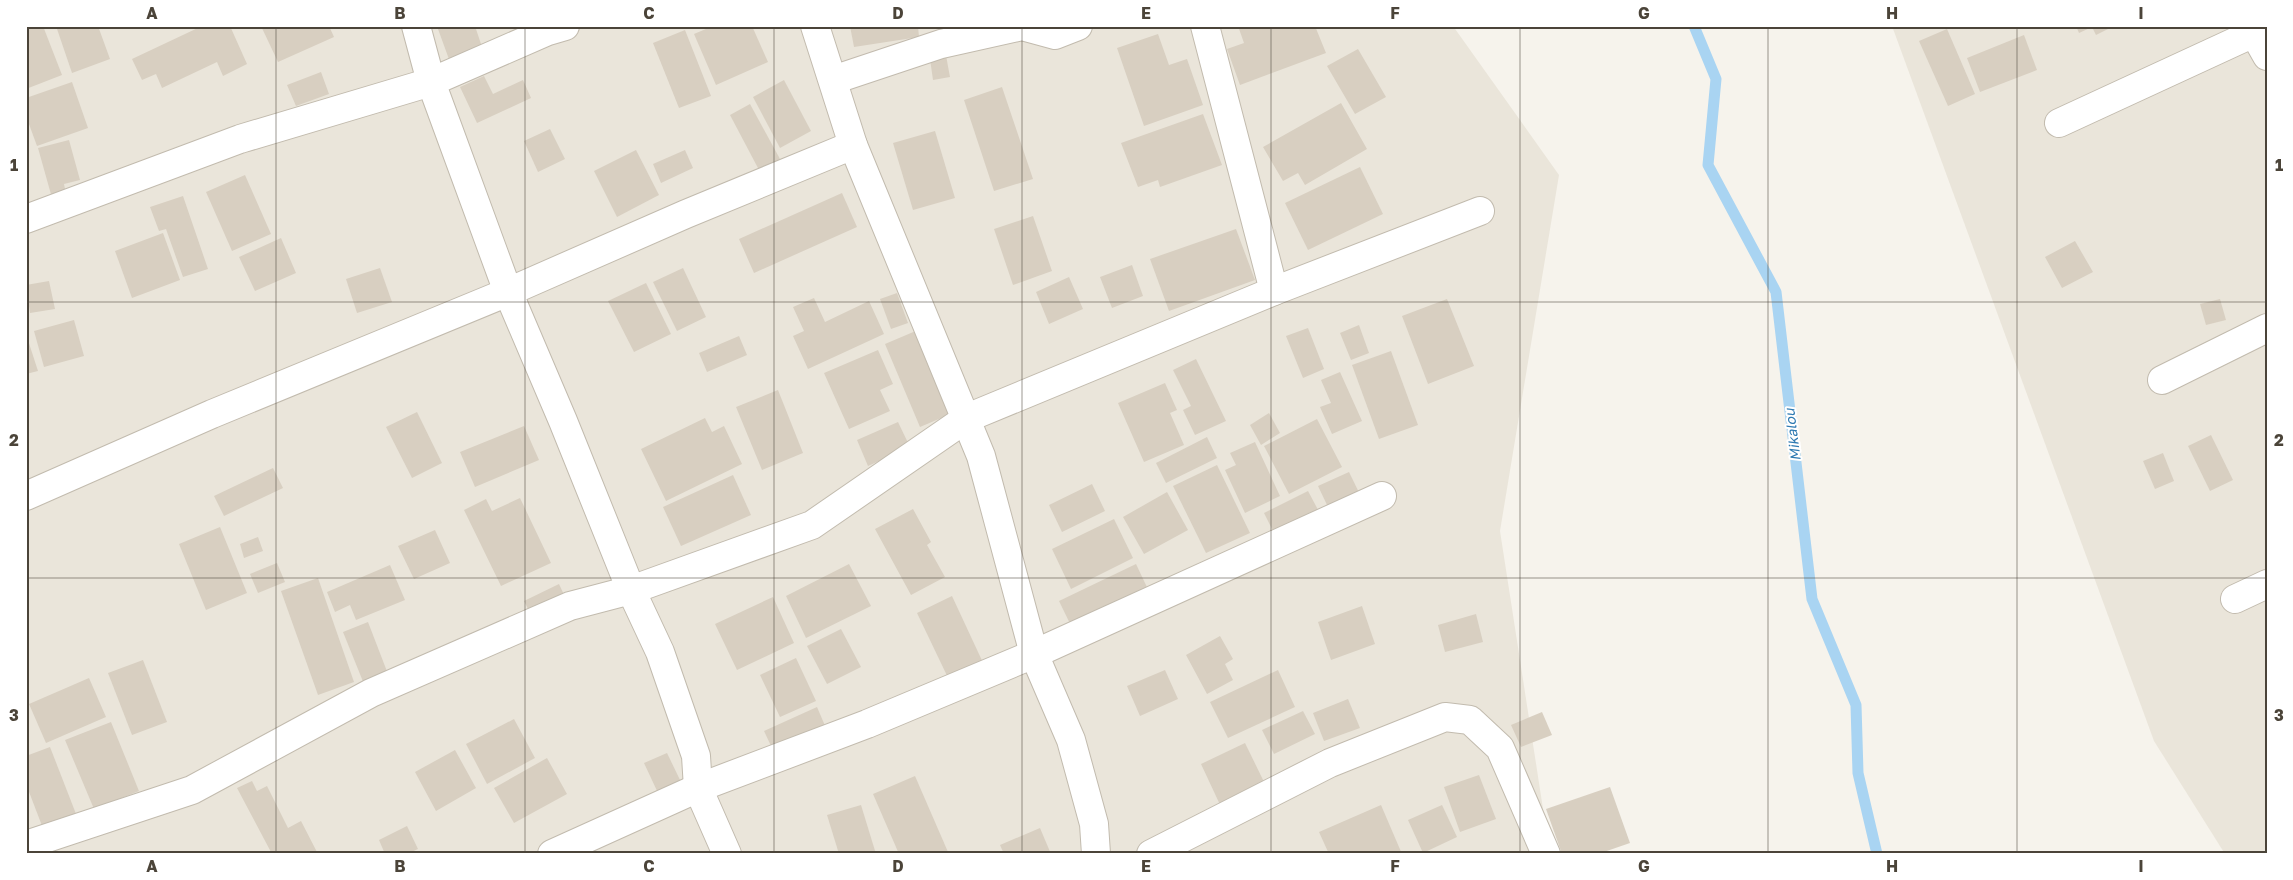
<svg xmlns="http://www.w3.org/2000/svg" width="2293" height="880" font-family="'Golos Text',sans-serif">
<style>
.residential{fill:#eae5da}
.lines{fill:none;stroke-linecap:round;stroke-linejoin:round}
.stream{stroke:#a9d4f2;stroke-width:11}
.building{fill:#d8cfc1}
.minor-casing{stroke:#c2bbae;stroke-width:30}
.minor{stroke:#fff;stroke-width:28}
.grid{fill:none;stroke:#4b4439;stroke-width:1;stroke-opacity:0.55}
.labels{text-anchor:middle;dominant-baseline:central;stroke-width:4;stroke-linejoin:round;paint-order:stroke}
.water-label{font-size:14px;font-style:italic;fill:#2e7ab2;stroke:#fff}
.neatline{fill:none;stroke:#4b4439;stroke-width:2}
.grid-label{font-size:16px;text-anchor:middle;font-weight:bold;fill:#4b4439}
</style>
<rect width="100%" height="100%" fill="#f6f3ec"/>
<!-- residential -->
<g class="residential">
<path d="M26,26h1427l106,149 -59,356 50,323h-1524z"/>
<path d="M1892,26h375v828h-42l-71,-113z"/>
</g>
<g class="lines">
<!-- stream -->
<path class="stream" d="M1694,26l22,53 -8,86 68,127 36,307 44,106 2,68 19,81"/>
</g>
<!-- building -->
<g class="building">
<path d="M26,26h17l19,49 -36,14z"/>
<path d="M56,26h42l12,33 -38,14z"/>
<path d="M202,26h28l17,38 -24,12 -6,-14 -55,26 -6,-14 -14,6 -10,-21z"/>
<path d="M261,26h68l5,11 -56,25z"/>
<path d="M446,26h29l8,24 -33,12 -12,-33z"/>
<path d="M713,26h39l16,36 -52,23 -22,-51z"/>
<path d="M850,26h68l1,11 -65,10z"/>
<path d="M1238,26h77l11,27 -86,32 -13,-36 17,-6z"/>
<path d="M2076,26h38l-18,9 -4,-8 -13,6z"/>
<path d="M1947,29l28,65 -27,12 -29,-65z"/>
<path d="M685,30l26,66 -32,12 -26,-65z"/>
<path d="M1158,34l11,31 18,-6 16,46 -59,21 -27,-78z"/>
<path d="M2024,35l13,35 -57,22 -13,-34z"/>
<path d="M1358,49l28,48 -31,17 -28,-48z"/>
<path d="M945,50l5,27 -17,3 -4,-28z"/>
<path d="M321,72l8,22 -33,12 -9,-21z"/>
<path d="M484,76l9,18 30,-14 8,18 -54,25 -17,-36z"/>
<path d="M784,80l27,51 -31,17 -27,-51z"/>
<path d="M72,82l16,46 -51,18 -11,-30v-18z"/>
<path d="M1002,87l31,92 -39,12 -30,-91z"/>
<path d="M1341,103l26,46 -62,36 -7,-12 -15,8 -20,-34z"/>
<path d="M750,104l30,55 -21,11 -29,-55z"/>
<path d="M1203,114l19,51 -62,22 -2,-7 -20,7 -17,-44z"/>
<path d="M550,129l15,30 -27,13 -14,-31z"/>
<path d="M935,131l20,67 -42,12 -20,-67z"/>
<path d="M69,140l11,40 -16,4 2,10 -14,4 -14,-50z"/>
<path d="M636,150l23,45 -42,22 -23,-46z"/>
<path d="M685,150l8,18 -32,15 -8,-19z"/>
<path d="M1360,167l23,47 -75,36 -23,-47z"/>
<path d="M245,175l26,59 -39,17 -26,-59z"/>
<path d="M842,193l15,34 -103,46 -15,-34z"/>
<path d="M183,196l25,73 -25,8 -17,-48 -7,2 -9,-24z"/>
<path d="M1033,216l19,55 -39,14 -19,-56z"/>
<path d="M1236,229l19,51 -86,31 -19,-52z"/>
<path d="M163,233l17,47 -48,18 -17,-47z"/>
<path d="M281,238l15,35 -41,18 -16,-34z"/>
<path d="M2075,241l18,31 -31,16 -17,-31z"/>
<path d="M1132,265l11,31 -31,12 -12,-31z"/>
<path d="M380,268l12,34 -35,11 -11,-34z"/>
<path d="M683,268l23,49 -29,14 -24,-49z"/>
<path d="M1069,277l14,32 -34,15 -13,-32z"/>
<path d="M49,281l6,28 -25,4 -4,-28z"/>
<path d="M646,283l25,51 -37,18 -26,-51z"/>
<path d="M897,293l11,30 -17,6 -11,-30z"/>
<path d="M814,298l11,24 44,-21 15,33 -76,35 -15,-33 11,-5 -11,-24z"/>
<path d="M1447,299l27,67 -46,18 -26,-68z"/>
<path d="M2220,299l6,21 -20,5 -6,-21z"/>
<path d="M74,320l10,36 -40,11 -10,-36z"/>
<path d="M1359,325l10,28 -18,7 -11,-27z"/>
<path d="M1308,328l16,41 -21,9 -17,-42z"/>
<path d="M918,330l35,83 -33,14 -35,-83z"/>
<path d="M26,334l12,37 -12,3z"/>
<path d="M739,336l8,19 -40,17 -8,-19z"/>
<path d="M878,350l15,34 -13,6 10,21 -41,18 -25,-56z"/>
<path d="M1391,351l27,74 -39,14 -27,-74z"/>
<path d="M1196,359l30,62 -31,14 -12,-25 8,-4 -18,-36z"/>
<path d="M1340,372l22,49 -30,13 -12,-27 11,-4 -10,-23z"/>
<path d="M1165,383l12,27 -7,3 14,32 -40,17 -26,-59z"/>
<path d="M778,390l25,63 -41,17 -26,-63z"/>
<path d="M417,412l25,51 -30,15 -26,-51z"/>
<path d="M1269,413l11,20 -19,12 -11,-20z"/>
<path d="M705,418l7,14 12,-6 18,38 -76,37 -25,-52z"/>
<path d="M1317,419l25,48 -53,27 -25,-48z"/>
<path d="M898,422l12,25 -42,19 -11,-26z"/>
<path d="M524,426l15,34 -64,27 -15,-35z"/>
<path d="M2211,435l22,45 -23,11 -22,-45z"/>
<path d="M1207,437l10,21 -51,25 -10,-20z"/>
<path d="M1255,442l25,54 -35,17 -20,-43 11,-5 -6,-12z"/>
<path d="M2163,453l11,28 -19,8 -12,-28z"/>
<path d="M1217,465l33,68 -44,20 -33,-67z"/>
<path d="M273,468l10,20 -59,28 -10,-20z"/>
<path d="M1349,472l20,41 -31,15 -20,-42z"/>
<path d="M733,475l18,40 -70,31 -18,-39z"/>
<path d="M1092,484l13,27 -43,21 -13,-27z"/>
<path d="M1308,491l16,30 -45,22 -15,-30z"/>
<path d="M1167,492l21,38 -44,24 -21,-37z"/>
<path d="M520,498l31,65 -50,23 -37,-76 22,-11 6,12z"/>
<path d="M913,509l18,33 -4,3 18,32 -34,18 -36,-66z"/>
<path d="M1114,519l19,39 -62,31 -19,-40z"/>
<path d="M220,527l27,66 -41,17 -27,-66z"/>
<path d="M435,530l15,33 -36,16 -16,-33z"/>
<path d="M258,537l5,14 -19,7 -4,-14z"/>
<path d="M277,563l8,19 -27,11 -8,-19z"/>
<path d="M849,564l22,42 -65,32 -20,-42z"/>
<path d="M1136,564l18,38 -77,36 -18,-37z"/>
<path d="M390,565l15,35 -49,20 -6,-15 -15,7 -8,-20z"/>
<path d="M318,578l36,104 -36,13 -37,-104z"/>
<path d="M559,584l7,15 -35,16 -7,-14z"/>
<path d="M952,596l33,71 -34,17 -34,-71z"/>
<path d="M773,597l21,46 -57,27 -22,-46z"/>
<path d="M1362,606l13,38 -44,16 -13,-38z"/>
<path d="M1476,614l7,28 -38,10 -7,-27z"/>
<path d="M368,622l20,52 -24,10 -21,-52z"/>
<path d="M841,629l20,38 -34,17 -20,-38z"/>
<path d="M1220,636l13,23 -8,5 8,16 -26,14 -21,-39z"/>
<path d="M796,658l20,43 -36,16 -20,-42z"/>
<path d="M143,660l24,62 -35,13 -24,-62z"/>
<path d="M1165,670l13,29 -38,17 -13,-30z"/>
<path d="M1278,670l17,37 -67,31 -18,-36z"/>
<path d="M89,678l17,39 -60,26 -17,-39z"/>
<path d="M1348,699l12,29 -36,13 -11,-28z"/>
<path d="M817,707l15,35 -52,23 -16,-34z"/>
<path d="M1303,711l12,23 -41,20 -12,-24z"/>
<path d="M1542,712l10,23 -31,12 -10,-22z"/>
<path d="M514,719l21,39 -48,26 -21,-40z"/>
<path d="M111,722l28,69 -45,18 -29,-69z"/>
<path d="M1245,743l22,45 -45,21 -21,-45z"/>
<path d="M50,747l28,72 -34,12 -18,-47v-28z"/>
<path d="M455,750l21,38 -40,23 -21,-39z"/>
<path d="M667,753l14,29 -23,11 -14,-30z"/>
<path d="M547,758l20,36 -53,29 -20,-35z"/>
<path d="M1479,775l17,44 -36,13 -16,-45z"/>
<path d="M915,776l33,76 -5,2h-44l-26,-60z"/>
<path d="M252,781l5,10 10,-5 21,42 13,-7 17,33h-46l-35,-66z"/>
<path d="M1610,787l20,56 -32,11h-36l-16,-45z"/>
<path d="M861,805l15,49h-37l-12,-39z"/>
<path d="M1381,805l21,49h-73l-10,-22z"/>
<path d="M1442,805l15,32 -34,16 -15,-33z"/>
<path d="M407,826l11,23 -11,5h-22l-6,-14z"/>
<path d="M1040,828l11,26h-47l-4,-9z"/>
</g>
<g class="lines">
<defs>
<g id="minor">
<path d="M416,26l15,56 77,210 55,129 68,169 29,62 36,104 2,32 29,66"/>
<path d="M815,26l38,119 128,311 53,198 37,86 23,84 2,30"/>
<path d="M1205,26l69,265"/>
<path d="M2250,26l17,30"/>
<path d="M833,80l108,-36 81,-18 33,9 23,-9"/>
<path d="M2059,123l208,-96"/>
<path d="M26,219l214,-80 191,-57 117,-51 17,-5"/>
<path d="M2162,380l105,-52"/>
<path d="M26,496l186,-82 296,-122 178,-78 167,-69"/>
<path d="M2235,599l32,-15"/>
<path d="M26,845l166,-55 179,-97 199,-87 61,-16 181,-65 155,-107 307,-127 206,-80"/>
<path d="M552,854l146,-66 169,-64 167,-70 348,-158"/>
<path d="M1151,854l179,-91 115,-46 25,3 30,28 46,106"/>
</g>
</defs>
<!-- minor casing -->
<use href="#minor" class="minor-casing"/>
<!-- minor -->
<use href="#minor" class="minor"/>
</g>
<!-- grid -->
<path class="grid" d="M276,26v828M525,26v828M774,26v828M1022,26v828M1271,26v828M1520,26v828M1768,26v828M2017,26v828M26,302h2241M26,578h2241"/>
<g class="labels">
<!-- water labels -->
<g class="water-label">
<text transform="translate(1792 435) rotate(-97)">Mikalou</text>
</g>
</g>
<!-- border -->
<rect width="2293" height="880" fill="none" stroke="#ffffff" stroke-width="55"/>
<rect x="28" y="28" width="2238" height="824" class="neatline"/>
<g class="grid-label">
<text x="152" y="19">A</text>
<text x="400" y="19">B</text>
<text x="649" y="19">C</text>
<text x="898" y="19">D</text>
<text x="1146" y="19">E</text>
<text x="1395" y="19">F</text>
<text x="1644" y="19">G</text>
<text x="1892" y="19">H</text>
<text x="2141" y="19">I</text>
<text x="14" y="171">1</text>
<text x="2279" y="171">1</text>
<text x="14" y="446">2</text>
<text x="2279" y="446">2</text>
<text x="14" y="721">3</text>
<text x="2279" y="721">3</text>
<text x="152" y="872">A</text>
<text x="400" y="872">B</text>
<text x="649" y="872">C</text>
<text x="898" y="872">D</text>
<text x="1146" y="872">E</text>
<text x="1395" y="872">F</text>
<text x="1644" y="872">G</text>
<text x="1892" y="872">H</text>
<text x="2141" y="872">I</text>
</g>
</svg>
